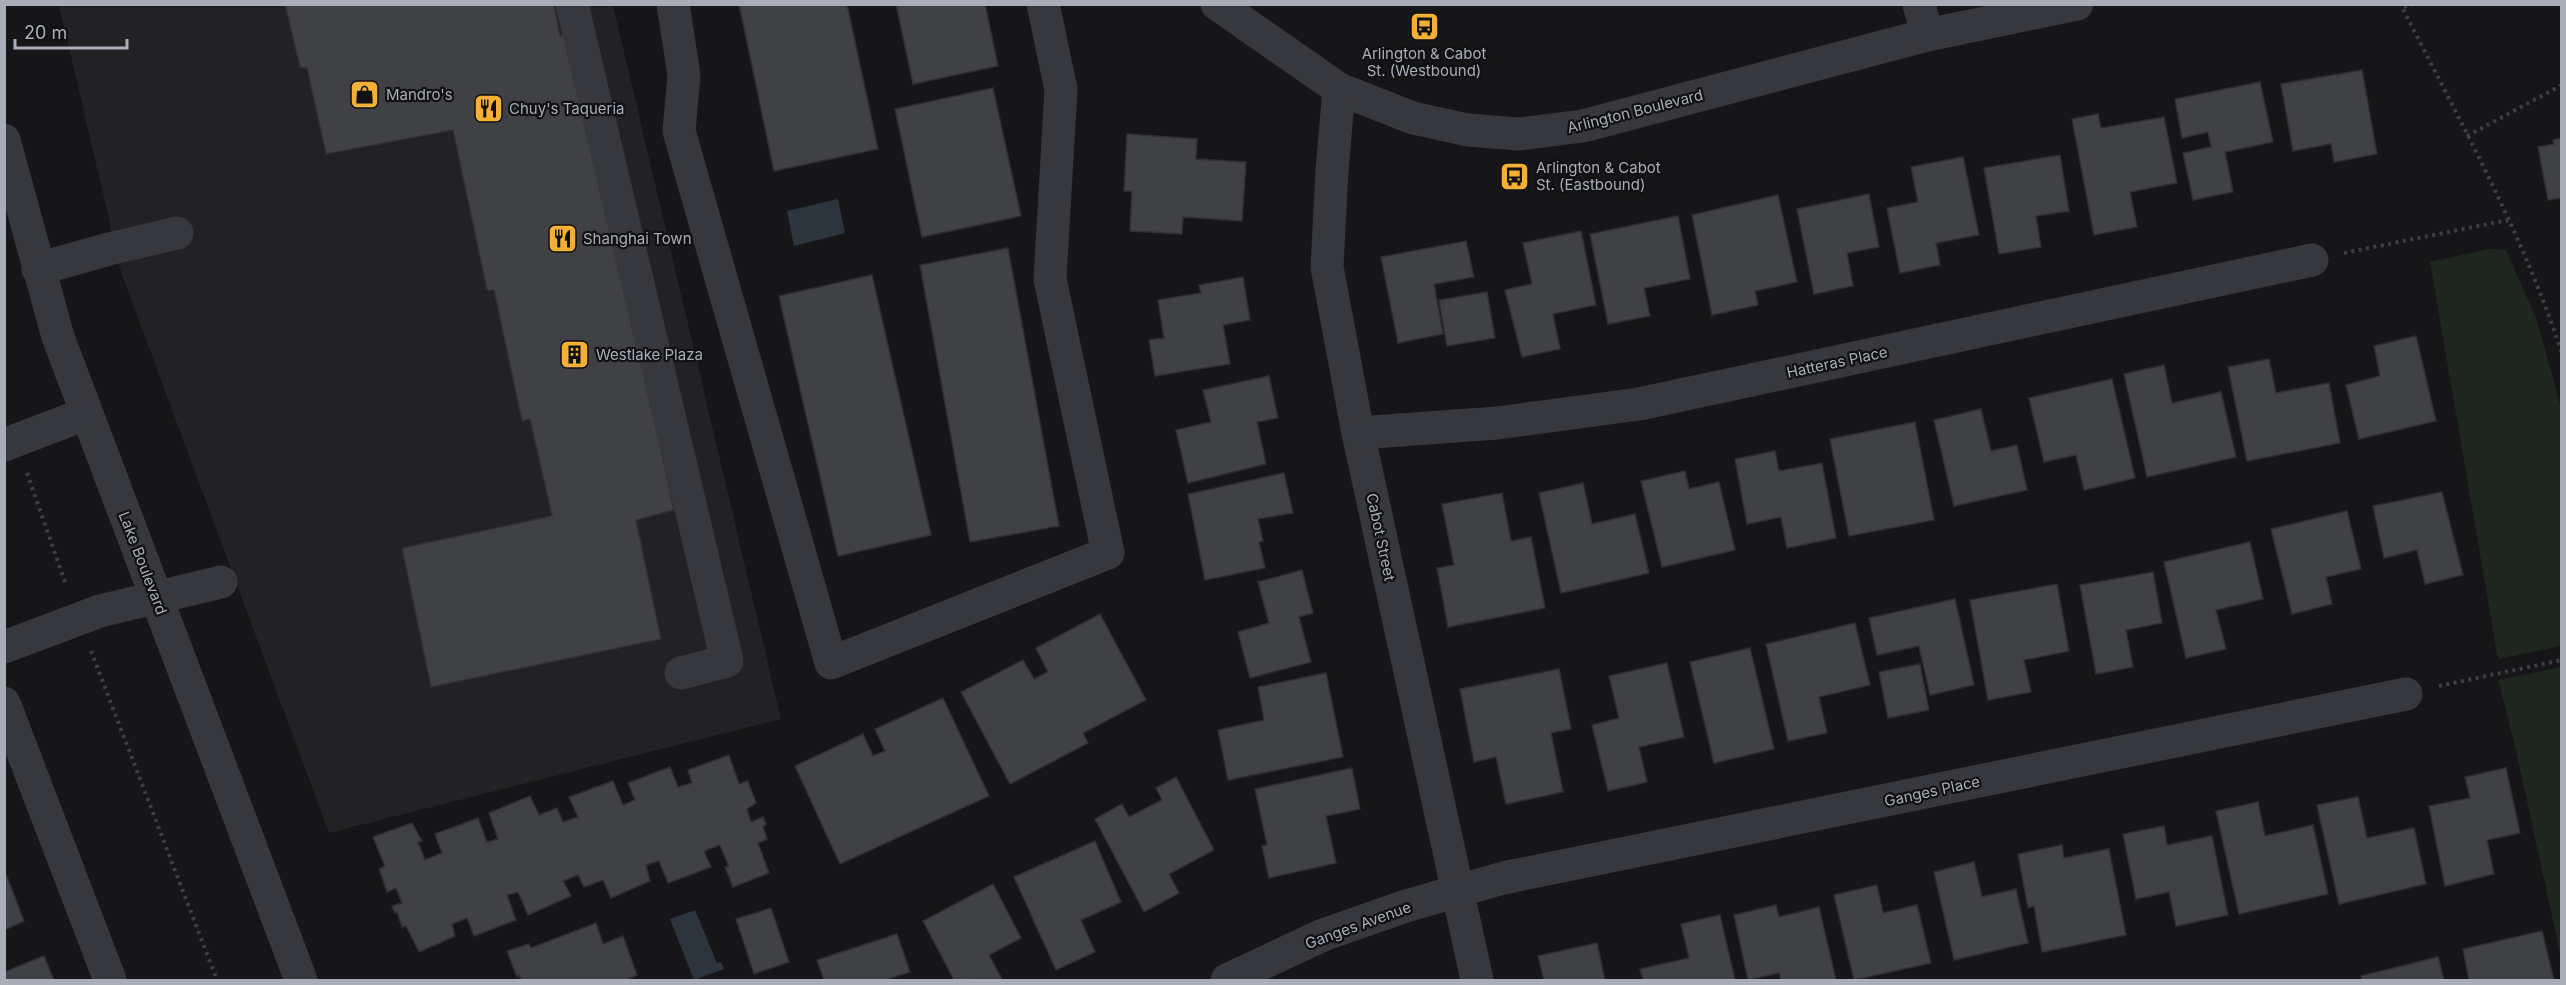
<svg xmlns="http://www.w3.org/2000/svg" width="2566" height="985" font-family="Inter,sans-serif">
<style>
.built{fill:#222225}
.green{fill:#1e261f}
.water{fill:#2c353c}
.building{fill:#404145;stroke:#303034;stroke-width:1.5}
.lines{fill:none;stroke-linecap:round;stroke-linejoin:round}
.path{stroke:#3d3f44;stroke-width:4;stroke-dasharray:3 4.5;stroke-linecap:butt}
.minor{stroke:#37383d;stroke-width:33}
.labels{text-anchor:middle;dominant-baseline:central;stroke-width:4.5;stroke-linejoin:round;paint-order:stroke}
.poi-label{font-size:15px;fill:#a8adb8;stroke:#111113;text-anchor:start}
.street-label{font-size:15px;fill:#a8adb8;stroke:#111113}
</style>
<rect width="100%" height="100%" fill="#161618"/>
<!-- built -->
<path class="built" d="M59,5h554l168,714 -452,114 -207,-558z"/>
<!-- green -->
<g class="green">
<path d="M2489,249l17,1 31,70 24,88v238l-63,13 -68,-397z"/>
<path d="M2561,667h1l-1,291 -42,-194 -21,-84z"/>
</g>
<!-- water -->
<g class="water">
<path d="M838,199l7,34 -51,13 -7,-35z"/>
<path d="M695,910l22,53 4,-1 3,7 -30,11 -24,-61z"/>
</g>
<!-- building -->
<g class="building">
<path d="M285,4h269l6,32 13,-3 101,477 -38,10 25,119 -230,48 -29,-139 150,-32 -22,-97 -8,2 -28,-131h-7l-34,-160 -127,24 -19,-86 -7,-1z"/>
<path d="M739,4h108l31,145 -104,22z"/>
<path d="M896,4h89l13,62 -85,18z"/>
<path d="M2362,70l15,84 -43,8 -3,-18 -38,7 -12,-67z"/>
<path d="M2260,82l13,60 -48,10 8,40 -40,8 -10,-47 28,-6 -3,-15 -26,6 -7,-39z"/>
<path d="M993,88l28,128 -99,21 -27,-128z"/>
<path d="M2098,114l3,14 63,-11 13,66 -47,9 7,35 -43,8 -22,-116z"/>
<path d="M1127,134l70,5 -1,20 50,3 -4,59 -59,-4 -1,17 -52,-3 2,-40h-8z"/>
<path d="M2562,138v60l-14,2 -10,-53 16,-3 -1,-4z"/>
<path d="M2060,155l9,56 -33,5 5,31 -42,7 -15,-86z"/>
<path d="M1963,157l16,78 -43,8 4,22 -40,8 -13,-65 31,-6 -7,-35z"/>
<path d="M1869,194l10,53 -32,6 6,33 -39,8 -17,-85z"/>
<path d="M1778,195l19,87 -42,9 3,14 -46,10 -20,-100z"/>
<path d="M1678,216l12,63 -46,9 6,28 -42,8 -18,-90z"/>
<path d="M1581,231l15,74 -43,9 7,35 -38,8 -17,-67 27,-6 -9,-41z"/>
<path d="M1466,241l8,36 -40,7 9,50 -45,9 -17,-86z"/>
<path d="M1008,248l51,278 -89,16 -50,-277z"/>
<path d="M872,275l59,260 -93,21 -59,-260z"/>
<path d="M1243,277l7,43 -27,5 7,39 -75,12 -6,-36 15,-2 -6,-38 43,-7 -2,-8z"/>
<path d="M1487,292l8,46 -48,8 -8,-46z"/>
<path d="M2416,336l20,85 -77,18 -13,-54 34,-9 -6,-30z"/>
<path d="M2269,359l7,34 53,-10 11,60 -93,18 -19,-94z"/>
<path d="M2164,365l8,38 49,-11 15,65 -89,20 -23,-103z"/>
<path d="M1269,376l9,42 -21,4 9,42 -78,19 -12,-53 35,-8 -8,-32z"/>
<path d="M2112,379l23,99 -51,12 -8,-35 -32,7 -15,-64z"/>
<path d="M1981,409l10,42 26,-6 10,45 -73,16 -20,-86z"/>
<path d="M1915,422l19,98 -85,16 -19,-97z"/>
<path d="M1775,451l4,20 43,-8 14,75 -49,10 -6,-31 -34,7 -12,-65z"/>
<path d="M1685,471l4,18 30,-7 16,68 -73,17 -21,-86z"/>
<path d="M1284,473l9,40 -35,6 5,22 -4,1 6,26 -60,12 -17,-86z"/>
<path d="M1583,483l9,41 43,-10 14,59 -88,20 -22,-100z"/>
<path d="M2442,492l21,83 -38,9 -8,-34 -33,8 -11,-52z"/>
<path d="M1502,493l9,48 20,-4 14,71 -97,19 -11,-59 17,-3 -12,-61z"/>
<path d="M2347,511l14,58 -35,8 6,27 -40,10 -21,-85z"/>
<path d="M2250,542l13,57 -47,11 10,39 -40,9 -22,-96z"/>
<path d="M1302,570l11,43 -14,4 12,45 -61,16 -12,-46 31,-9 -11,-41z"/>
<path d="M2153,572l9,51 -36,7 7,37 -37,7 -16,-89z"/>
<path d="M2057,584l12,67 -45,9 7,32 -43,8 -18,-100z"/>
<path d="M1955,599l19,86 -44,10 -11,-49 -42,9 -8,-37z"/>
<path d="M1100,614l46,86 -63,33 5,10 -78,41 -49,-92 62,-32 11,19 14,-7 -12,-24z"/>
<path d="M1855,623l15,62 -51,12 8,36 -39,8 -22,-97z"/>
<path d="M1750,648l24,101 -60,14 -24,-101z"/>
<path d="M1667,663l17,74 -45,10 8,35 -39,9 -16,-66 27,-7 -10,-42z"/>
<path d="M1920,664l9,46 -41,8 -9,-46z"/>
<path d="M1559,669l12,60 -20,4 12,59 -57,12 -10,-47 -22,5 -14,-73z"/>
<path d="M1326,673l17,84 -115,23 -10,-50 46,-10 -6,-33z"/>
<path d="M943,698l46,98 -149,68 -45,-98 68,-32 10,22 12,-5 -10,-22z"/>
<path d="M729,755l10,29 9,-3 8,22 -9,6 4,13 12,-5 3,7 -3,3 4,12 -9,4 11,30 -36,14 -8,-20h4l-9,-22 -16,6 7,16 -43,16 -9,-22 -13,4 4,16 -39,17 -8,-18 -19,7 -6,-12 -15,6 8,15 -43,19 -10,-23 -11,3 9,25 -42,16 -7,-18 -15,6 3,12 -36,16 -13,-26 -4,1 -5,-15 -2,1 -3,-7 10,-3 -6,-15 -9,4 -8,-23 6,-3 -12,-29 39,-14 10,18 -4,1 7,18 17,-7 -7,-19 43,-16 9,24 11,-3 -9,-26 41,-17 9,19 18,-7 6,14 15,-5 -9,-20 44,-16 10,24 12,-5 -7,-17 42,-16 8,20 14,-4 -4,-13z"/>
<path d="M1352,768l8,41 -34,7 10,47 -67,15 -7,-32 5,-1 -12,-56z"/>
<path d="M2506,768l14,65 -33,7 7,34 -49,12 -16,-80 41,-8 -5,-21z"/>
<path d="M1176,777l38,73 -45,24 10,19 -35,19 -49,-93 27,-15 7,13 33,-17 -6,-12z"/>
<path d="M2358,797l9,41 47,-10 12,56 -87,20 -22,-99z"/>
<path d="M2258,802l7,34 48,-11 15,69 -89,20 -23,-103z"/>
<path d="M2164,826l3,19 45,-9 16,79 -52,11 -7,-34 -33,7 -13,-65z"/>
<path d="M1095,841l26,61 -40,18 14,32 -39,18 -42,-93z"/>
<path d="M2062,845l2,13 45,-9 17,86 -84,17 -8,-46 -6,2 -10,-54z"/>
<path d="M1974,862l8,35 34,-8 12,54 -74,17 -20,-88z"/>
<path d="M4,869l20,52 -20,9z"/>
<path d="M993,884l28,54 -32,17 13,24 -48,1 -31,-59z"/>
<path d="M1877,885l6,28 34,-8 14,58 -77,17 -20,-85z"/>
<path d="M1776,905l3,12 40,-10 17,73h-55l-2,-7 -31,7 -14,-65z"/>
<path d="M771,908l18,54 -35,12 -18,-55z"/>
<path d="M1720,915l15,65h-92l-3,-11 49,-11 -8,-34z"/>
<path d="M596,923l7,21 20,-8 14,39 -11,5h-105l-2,-5 -2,2 -10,-26 22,-7 2,4z"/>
<path d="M2542,931l12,49h-85l-6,-31z"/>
<path d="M897,934l13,38 -25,8h-61l-7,-20z"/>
<path d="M1597,943l8,37h-61l-6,-24z"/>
<path d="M44,956l10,24h-50v-8z"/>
<path d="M2438,957l6,23h-82l-1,-4z"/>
</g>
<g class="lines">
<!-- path -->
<g class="path">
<path d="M2414,4l-12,3c57,113 121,226 160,347"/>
<path d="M2467,136l95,-51"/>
<path d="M2344,253l164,-33"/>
<path d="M27,473l39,112"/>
<path d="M91,651l126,329"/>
<path d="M2439,686l123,-26"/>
</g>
<!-- minor -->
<g class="minor">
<path d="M572,4l155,657 -46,12"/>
<path d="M673,4l11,71 -5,56 152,532 277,-110 -58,-274 11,-190 -18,-85"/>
<path d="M1217,4l122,85 74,29 55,12 51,4 64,-8 344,-91 150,-31"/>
<path d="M1919,4l8,31"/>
<path d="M1339,89l-7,82 -5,96 31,166 119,547"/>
<path d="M4,140l54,197 243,643"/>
<path d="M38,269l71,-20 68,-16"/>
<path d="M1358,433l139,-10 142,-19 673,-144"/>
<path d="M4,445l81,-31"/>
<path d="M4,647l96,-36 121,-29"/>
<path d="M4,703l106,277"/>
<path d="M1227,980l96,-45 83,-29 97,-28 903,-184"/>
</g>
</g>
<!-- icons -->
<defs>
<symbol id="bus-square" viewBox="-11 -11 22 22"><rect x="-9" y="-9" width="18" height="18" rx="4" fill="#f2b134" stroke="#111113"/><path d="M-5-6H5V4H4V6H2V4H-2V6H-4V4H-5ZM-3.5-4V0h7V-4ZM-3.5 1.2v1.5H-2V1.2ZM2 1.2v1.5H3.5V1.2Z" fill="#111"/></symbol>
<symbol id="shop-square" viewBox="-11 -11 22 22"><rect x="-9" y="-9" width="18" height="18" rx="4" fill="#f2b134" stroke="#111113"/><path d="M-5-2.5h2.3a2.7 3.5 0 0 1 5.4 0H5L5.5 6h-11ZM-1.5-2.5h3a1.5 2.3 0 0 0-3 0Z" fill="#111"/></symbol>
<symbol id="restaurant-square" viewBox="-11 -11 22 22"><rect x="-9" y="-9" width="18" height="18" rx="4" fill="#f2b134" stroke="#111113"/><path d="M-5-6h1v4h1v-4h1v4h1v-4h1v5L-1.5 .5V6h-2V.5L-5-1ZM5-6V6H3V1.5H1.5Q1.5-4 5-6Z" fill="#111"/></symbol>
<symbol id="building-square" viewBox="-11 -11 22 22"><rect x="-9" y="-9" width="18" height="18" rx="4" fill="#f2b134" stroke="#111113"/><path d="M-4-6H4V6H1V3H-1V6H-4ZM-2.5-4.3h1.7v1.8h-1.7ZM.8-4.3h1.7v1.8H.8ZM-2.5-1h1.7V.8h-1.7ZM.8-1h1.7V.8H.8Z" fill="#111"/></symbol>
</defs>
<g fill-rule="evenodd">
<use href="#bus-square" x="1408" y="10" width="33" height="33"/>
<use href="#shop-square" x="348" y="78" width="33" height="33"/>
<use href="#restaurant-square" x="472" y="92" width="33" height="33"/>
<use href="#bus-square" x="1498" y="160" width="33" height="33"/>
<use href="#restaurant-square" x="546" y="222" width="33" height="33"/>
<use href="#building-square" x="558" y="338" width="33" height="33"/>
</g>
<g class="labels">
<!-- poi labels -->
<g class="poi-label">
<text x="1424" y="53" text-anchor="middle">Arlington &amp; Cabot<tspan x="1424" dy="17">St. (Westbound)</tspan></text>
<text x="386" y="94">Mandro's</text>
<text x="509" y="108">Chuy's Taqueria</text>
<text x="1536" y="167">Arlington &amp; Cabot<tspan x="1536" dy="17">St. (Eastbound)</tspan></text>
<text x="583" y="238">Shanghai Town</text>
<text x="596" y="354">Westlake Plaza</text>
</g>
<!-- street labels -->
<g class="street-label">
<text transform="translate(1635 111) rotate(-14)">Arlington Boulevard</text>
<text transform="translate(1837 362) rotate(-12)">Hatteras Place</text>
<text transform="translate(1381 537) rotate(78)">Cabot Street</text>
<text transform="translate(143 563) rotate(69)">Lake Boulevard</text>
<text transform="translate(1932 791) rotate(-12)">Ganges Place</text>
<text transform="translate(1358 925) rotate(-20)">Ganges Avenue</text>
</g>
</g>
<!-- border -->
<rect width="2566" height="985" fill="none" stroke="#a8adb8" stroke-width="12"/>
<!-- scale -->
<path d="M15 39v9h112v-9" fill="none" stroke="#a8adb8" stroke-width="3"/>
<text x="24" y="39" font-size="18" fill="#a8adb8" stroke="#111113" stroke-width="4.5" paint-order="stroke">20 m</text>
</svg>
